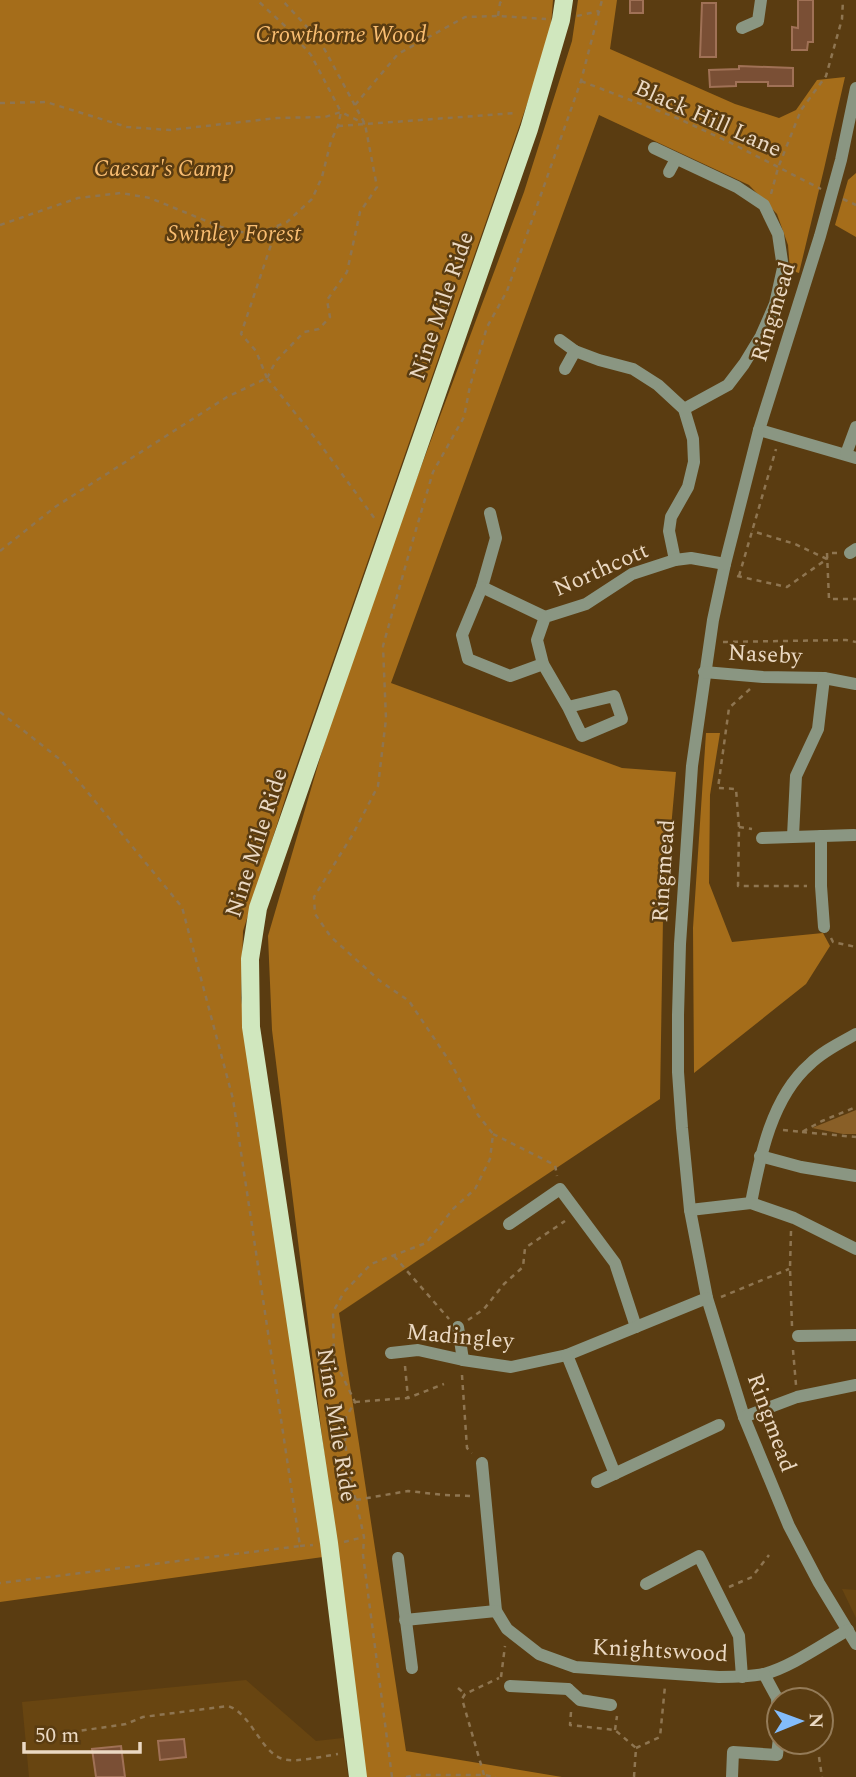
<svg xmlns="http://www.w3.org/2000/svg" width="856" height="1777" font-family="Spectral,serif">
<style>
.built{fill:#684511}
.green{fill:#895f27}
.forest{fill:#a56d1a}
.building{fill:#7a4f35;stroke:#a07156;stroke-width:2}
.lines{fill:none;stroke-linecap:round;stroke-linejoin:round}
.path{stroke:#8e7551;stroke-width:2.5;stroke-dasharray:5 5;stroke-linecap:butt}
.minor{stroke:#8a9682;stroke-width:12}
.major{stroke:#d0e7be;stroke-width:18}
.labels{text-anchor:middle;dominant-baseline:central;stroke-width:5;stroke-linejoin:round;paint-order:stroke}
.park-label{font-size:23px;font-style:italic;fill:#f9bd71;stroke:#5a3c11}
.street-label{font-size:23px;fill:#ebd9c3;stroke:#5a3c11}
</style>
<rect width="100%" height="100%" fill="#5a3c11"/>
<!-- built -->
<g class="built">
<path d="M842,1589l14,1v28z"/>
<path d="M246,1680l70,61 27,-3 5,39h-319l-7,-75z"/>
</g>
<!-- green -->
<path class="green" d="M856,1110v24h-13l-31,-6z"/>
<!-- forest -->
<g class="forest">
<path d="M0,0h553l-3,38 -262,752 -45,141 -2,67 82,559 -323,45z"/>
<path d="M578,0h39l-7,49 125,55 44,14 17,-8 21,-30 28,-3 -21,92 -25,104 -9,-3 -2,-25 -11,-31 -28,-29 -150,-70 -208,568 231,85 54,4 -13,146 -3,181 -321,214 67,438 156,26h-198l-92,-747 -4,-94 81,-277 175,-467 48,-151z"/>
<path d="M856,173v64l-21,-12 13,-45z"/>
<path d="M706,733h14l-10,62 -1,88 23,59 91,-9 7,13 -24,38 -112,89 -1,-145z"/>
</g>
<!-- building -->
<g class="building">
<rect x="630" y="0" width="13" height="13"/>
<path d="M798,0h15v42h-5l-1,8h-15v-23l6,1z"/>
<path d="M702,3h14v54h-16z"/>
<path d="M739,66l54,2v18h-25v-4h-32v4l-26,1 -1,-17 30,-1z"/>
<path d="M184,1739l2,18 -26,3 -2,-19z"/>
<path d="M121,1746l4,31h-29l-4,-28z"/>
</g>
<g class="lines">
<!-- path -->
<g class="path">
<path d="M498,16l2,-13 2,-3"/>
<path d="M577,16l22,-5"/>
<path d="M581,81l96,37 50,23 94,48"/>
<path d="M0,103l46,-1 81,25 43,3 107,-12 48,-1 16,-5 24,12"/>
<path d="M355,105l43,-51 67,-37 33,-1 48,3"/>
<path d="M338,126l178,-13"/>
<path d="M771,194l7,-26 23,-58 25,-34 16,-57 1,-19"/>
<path d="M843,199l13,6"/>
<path d="M0,225l78,-27 43,-5 29,5 71,29 20,5 16,2 30,-12 25,-23 10,-22 9,-36 7,-15 3,-14 -30,-57 -26,-29 -28,-26"/>
<path d="M267,378l9,-17 28,-29 15,-3 11,-12 -3,-17 20,-28 13,-60 17,-25 -12,-63 -45,-83 -38,-41"/>
<path d="M267,378l-11,-27 -15,-17 36,-107"/>
<path d="M0,551l55,-44 172,-110 40,-19 53,66 55,75"/>
<path d="M837,553h-10l2,46h27"/>
<path d="M737,576l50,11 40,-28 -32,-15 -43,-13"/>
<path d="M739,576l37,-127"/>
<path d="M723,642l123,-2 10,2"/>
<path d="M750,689l-21,19 -11,80 18,1 3,38 -1,59h69"/>
<path d="M0,712l62,49 120,146 51,192 67,447 -300,37"/>
<path d="M739,827l13,2"/>
<path d="M831,938l2,4 23,5"/>
<path d="M783,1130l19,2 20,-11 34,-14"/>
<path d="M802,1132l54,5"/>
<path d="M493,1134l62,31 2,11"/>
<path d="M791,1231l-1,37 2,58"/>
<path d="M394,1256l55,63"/>
<path d="M721,1297l68,-28"/>
<path d="M468,1320l16,-11 20,-25 19,-17 2,-19 40,-27"/>
<path d="M793,1350l3,35"/>
<path d="M405,1366l3,32"/>
<path d="M462,1375l5,73 5,5"/>
<path d="M355,1402l53,-4 36,-14"/>
<path d="M356,1500l52,-9 36,4 27,1"/>
<path d="M344,1542l20,-5"/>
<path d="M300,1546l13,-1"/>
<path d="M729,1587l23,-10 17,-22"/>
<path d="M501,1677l4,-31"/>
<path d="M458,1688l7,6"/>
<path d="M571,1712l-1,13 45,5 21,18 -2,29"/>
<path d="M615,1730l2,-14"/>
<path d="M52,1735l74,-11 17,-7 85,-11c23,7 33,47 55,53 13,4 41,-3 55,-5"/>
<path d="M636,1748l24,-11 5,-51"/>
<path d="M819,1757l3,20"/>
<path d="M484,1775l-22,-76 3,-5 34,-16"/>
<path d="M392,1777l-29,-222 1,-18 -8,-37 -4,-10 -7,-47 1,-26 9,-15 -21,-43 -1,-47 11,-20 27,-28 55,-21 27,-34 22,-20 15,-30 3,-25 -15,-19 -26,-50 -43,-64 -29,-20 -49,-44 -16,-23 -1,-17 39,-63 25,-48 8,-67 -3,-73 27,-96 23,-78 31,-55 6,-31 17,-59 20,-36 74,-210 21,-81"/>
<path d="M406,1777l10,-2h68l12,2"/>
</g>
<!-- minor -->
<g class="minor">
<path d="M742,28l16,-7 3,-21"/>
<path d="M856,88l-15,72 -21,76 -61,194 -34,134 -12,56 -21,146 -12,178 -2,71v57l4,56 8,82 17,88 37,119 45,109 30,57 37,61"/>
<path d="M654,148l83,39 27,18 14,29 5,34 -8,36 -14,32 -17,28 -16,21 -44,24"/>
<path d="M669,172l7,-13"/>
<path d="M560,340l15,11 24,9 34,9 25,16 26,24 9,30 1,23 -6,25 -17,30 -2,14 6,29"/>
<path d="M565,369l10,-18"/>
<path d="M759,430l97,28"/>
<path d="M846,454l10,-27"/>
<path d="M490,513l6,25 -14,49 -20,48 6,24 42,17 33,-12"/>
<path d="M850,553l6,-4"/>
<path d="M482,587l63,30"/>
<path d="M704,672l59,5 61,1 32,6"/>
<path d="M568,707l14,29 40,-17 -8,-23 -46,11 -25,-43 -6,-24 8,-23 41,-13 46,-30 43,-14 16,-2 34,6"/>
<path d="M793,836l3,-60 22,-47 6,-51"/>
<path d="M821,836v50l3,41"/>
<path d="M762,838l92,-3"/>
<path d="M760,1156l41,11 55,9"/>
<path d="M751,1203c9,-47 21,-106 59,-139 13,-13 30,-21 46,-30"/>
<path d="M690,1210l61,-7 43,15 62,31"/>
<path d="M509,1224l51,-35 55,74 21,64"/>
<path d="M458,1327l5,33"/>
<path d="M798,1336l58,-1"/>
<path d="M391,1353l27,-3 45,10 48,7 56,-12 140,-57"/>
<path d="M567,1355l48,119"/>
<path d="M744,1417l53,-20 59,-12"/>
<path d="M482,1463l14,148 11,18 32,25 36,13 144,10c15,0 30,0 45,-3 27,-7 59,-30 84,-44"/>
<path d="M597,1482l122,-57"/>
<path d="M398,1558l14,110"/>
<path d="M646,1584l53,-28 40,80 3,41"/>
<path d="M405,1620l91,-9"/>
<path d="M764,1674l13,24 2,40"/>
<path d="M510,1686l58,3"/>
<path d="M568,1689l12,11 31,5"/>
<path d="M732,1777l1,-25 44,3 2,-17"/>
</g>
<!-- major -->
<path class="major" d="M358,1777l-29,-234 -78,-516 -1,-68 8,-51 271,-779 32,-109 3,-20"/>
</g>
<g class="labels">
<!-- park labels -->
<g class="park-label">
<text x="341" y="35">Crowthorne Wood</text>
<text x="164" y="169">Caesar's Camp</text>
<text x="234" y="234">Swinley Forest</text>
</g>
<!-- street labels -->
<g class="street-label">
<text transform="translate(708 119) rotate(24)">Black Hill Lane</text>
<text transform="translate(442 306) rotate(-71)">Nine Mile Ride</text>
<text transform="translate(774 312) rotate(-73)">Ringmead</text>
<text transform="translate(601 570) rotate(-24)">Northcott</text>
<text transform="translate(765 655) rotate(3)">Naseby</text>
<text transform="translate(257 843) rotate(-72)">Nine Mile Ride</text>
<text transform="translate(664 871) rotate(-86)">Ringmead</text>
<text transform="translate(460 1337) rotate(5)">Madingley</text>
<text transform="translate(771 1423) rotate(70)">Ringmead</text>
<text transform="translate(336 1425) rotate(81)">Nine Mile Ride</text>
<text transform="translate(660 1651) rotate(3)">Knightswood</text>
</g>
</g>
<!-- north arrow -->
<g transform="translate(800 1721) rotate(89)"><circle r="33" fill="#5a3c11" stroke="#947b58" stroke-width="2"/>
<path d="M0-5L12 26L0 18L-12 26Z" fill="#83bcfb"/>
<text y="-10" font-size="19" font-weight="bold" text-anchor="middle" fill="#ebd9c3">N</text>
</g>
<!-- scale -->
<path d="M24 1742v10h116v-10" fill="none" stroke="#ebd9c3" stroke-width="3.5"/>
<text x="35" y="1742" font-size="21" fill="#ebd9c3" stroke="#5a3c11" stroke-width="5" paint-order="stroke">50 m</text>
</svg>
